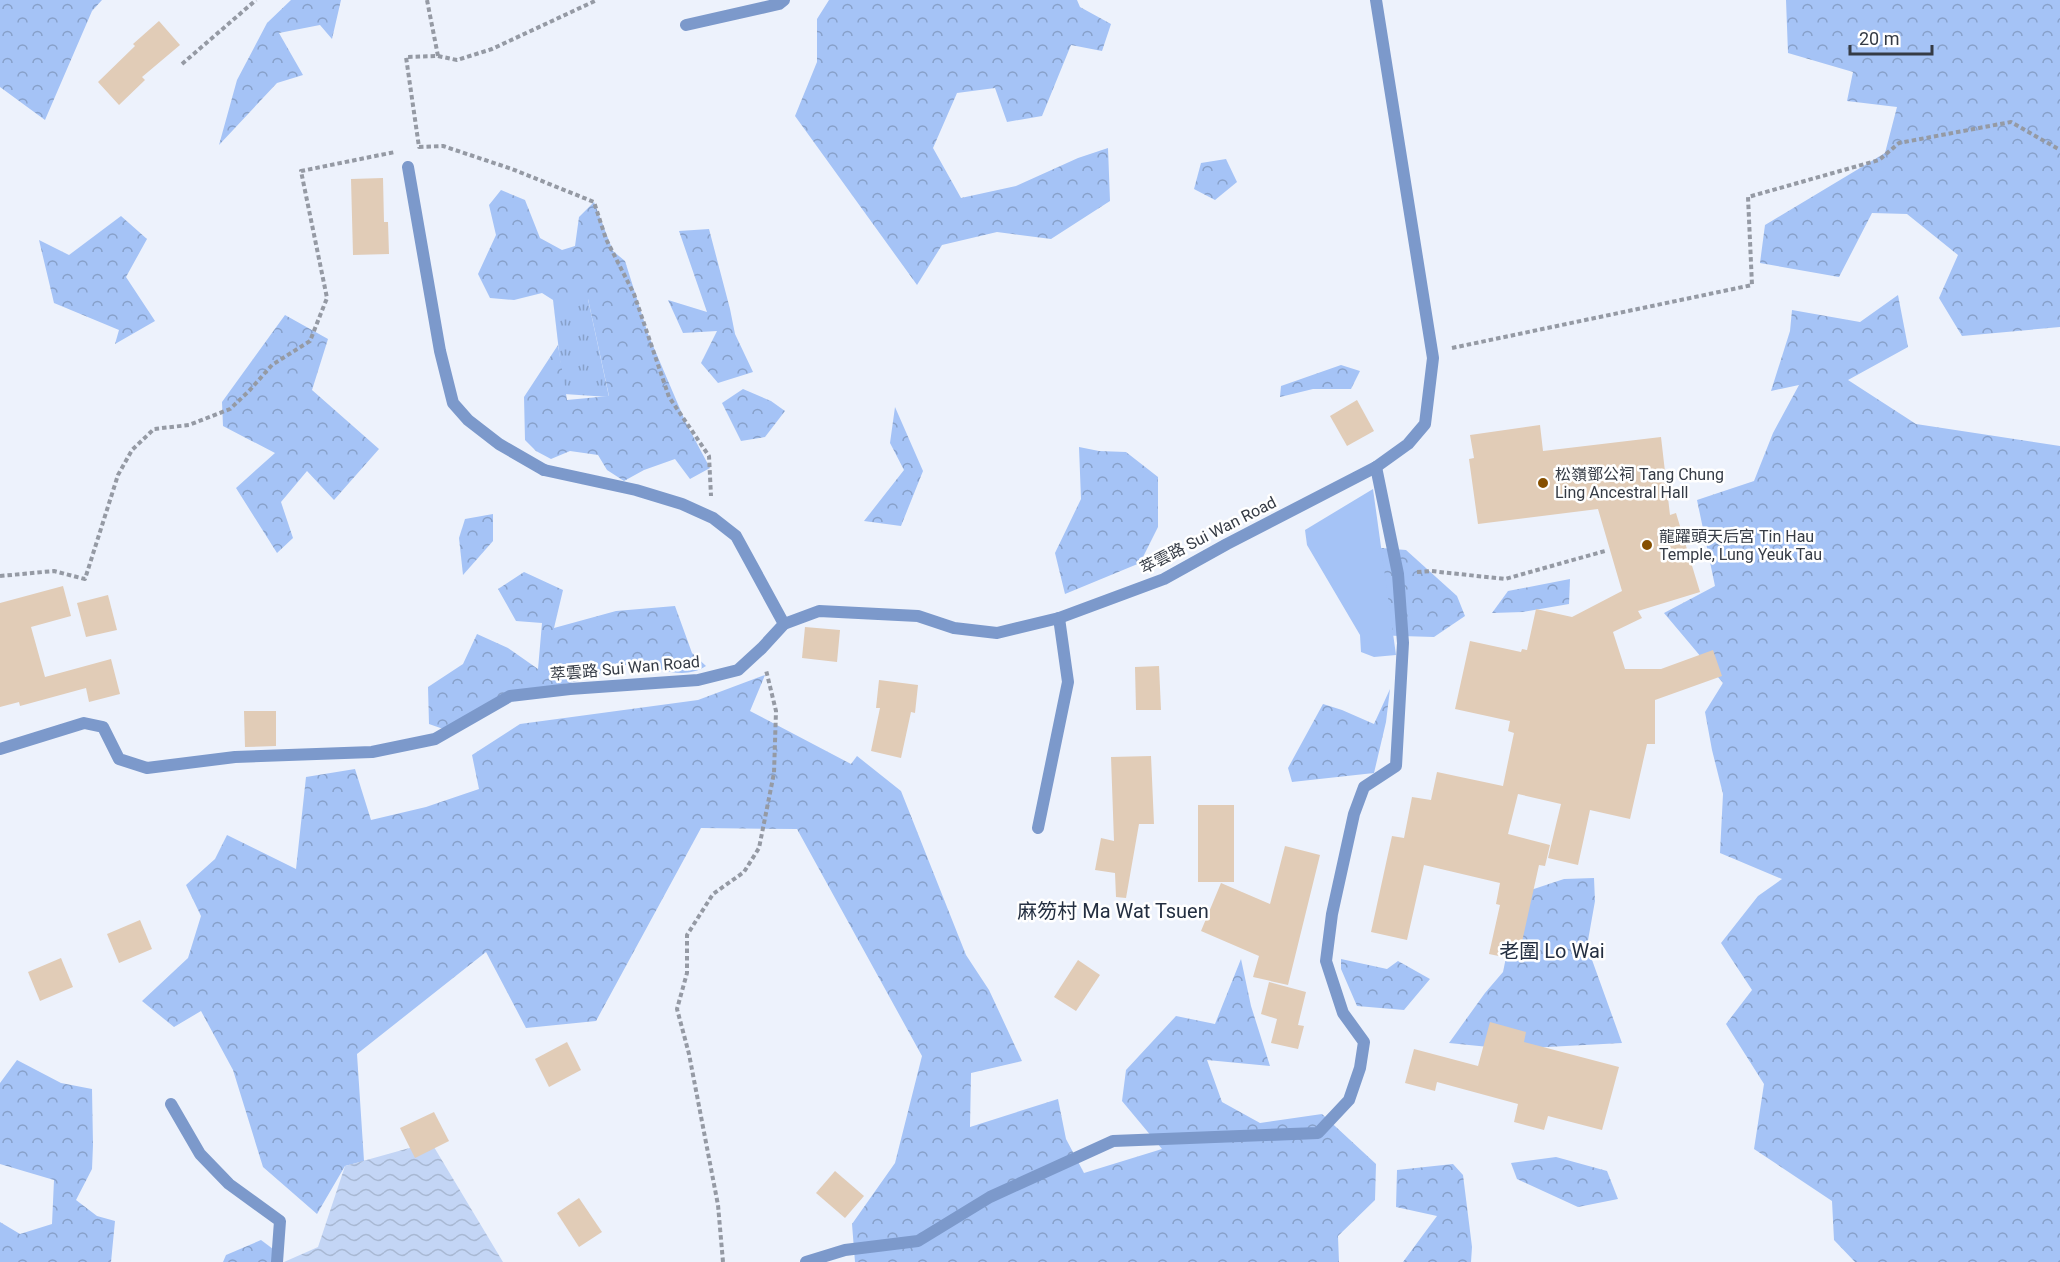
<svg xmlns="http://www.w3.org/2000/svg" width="2060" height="1262" font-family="Roboto,'Noto Sans SC',sans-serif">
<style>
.grass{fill:url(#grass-tufts)}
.forest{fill:url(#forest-crowns)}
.park{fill:#a5c3f6}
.water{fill:url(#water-waves)}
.building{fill:#e1ccb7}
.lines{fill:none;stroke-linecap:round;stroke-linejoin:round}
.path{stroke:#959aa4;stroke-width:4;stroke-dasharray:4.5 3;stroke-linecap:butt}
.lane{stroke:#7c99cb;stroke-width:12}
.street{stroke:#7c99cb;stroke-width:12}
.poi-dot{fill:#864f00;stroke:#fff;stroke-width:2}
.labels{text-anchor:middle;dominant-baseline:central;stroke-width:5;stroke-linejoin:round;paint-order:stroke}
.poi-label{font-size:16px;fill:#353b45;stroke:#fff;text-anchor:start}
.street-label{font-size:16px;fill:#353b45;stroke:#fff}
.quarter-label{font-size:20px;fill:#242f41;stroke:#fff}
</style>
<defs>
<pattern id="grass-tufts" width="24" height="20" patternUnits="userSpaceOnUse" patternTransform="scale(1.5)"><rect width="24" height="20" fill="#a5c3f6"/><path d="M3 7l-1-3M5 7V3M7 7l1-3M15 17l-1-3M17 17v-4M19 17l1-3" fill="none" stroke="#87a0c9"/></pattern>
<pattern id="forest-crowns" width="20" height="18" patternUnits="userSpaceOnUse" patternTransform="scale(1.5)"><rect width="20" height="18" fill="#a5c3f6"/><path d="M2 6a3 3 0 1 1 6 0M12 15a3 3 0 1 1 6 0" fill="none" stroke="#87a0c9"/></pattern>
<pattern id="water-waves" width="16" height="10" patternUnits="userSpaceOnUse" patternTransform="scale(1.5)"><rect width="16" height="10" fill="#c3d5f5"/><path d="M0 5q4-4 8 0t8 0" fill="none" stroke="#a8b8d3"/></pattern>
</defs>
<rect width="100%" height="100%" fill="#edf2fc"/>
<!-- grass -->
<path class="grass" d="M586,290l23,107 -45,-3 -11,-94z"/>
<!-- forest -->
<g class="forest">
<path d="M0,0h102l-10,11 -47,109 -45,-33z"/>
<path d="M291,0h50l-9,39 -12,-14 -41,8 24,42 -26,8 -58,62 18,-65 30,-57z"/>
<path d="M829,0h248l3,7 31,17 -9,27 -31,-6 -29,71 -35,6 -12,-34 -38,5 -24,55 28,50 55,-12 62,-28 30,-10 2,53 -59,38 -54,-7 -55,13 -25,40 -122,-169 22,-54v-43z"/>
<path d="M1786,0h274v327l-98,9 -23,-38 19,-43 -51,-41 -35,-1 -33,64 -79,-14 5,-38 120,-72 12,-46 -50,-6 6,-29 -65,-19z"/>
<path d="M1226,159l11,23 -22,18 -21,-11 7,-26z"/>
<path d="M501,190l24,10 15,38 22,12 13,-4 4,-29 15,-15 19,49 12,10 23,73 38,89 24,45 -20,11 -15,-20 -31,11 -20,11 -17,-11 -9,-15 -28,-4 -19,8 -15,-8 -11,-11 -1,-43 34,-52 9,55 42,-4 -21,-97 -35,1 -11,-7 -28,7 -24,-2 -12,-24 18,-39 -7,-30z"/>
<path d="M121,216l26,23 -21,38 29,44 -40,23 4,-14 -65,-27 -15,-63 30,15z"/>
<path d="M709,229l21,80 5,25 18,38 -35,11 -17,-20 16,-32 -34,2 -15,-33 39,12 -28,-81z"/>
<path d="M1898,295l10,52 -60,33 68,44 144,22v816h-205l-21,-22 -2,-39 -78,-52 10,-65 -38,-60 26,-34 -31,-47 37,-47 24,-17 -62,-26 3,-59 -11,-44 -7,-38 18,-29 -59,-70 51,-27 -18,-86 57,-19 19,-48 26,-48 -28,6 19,-60 2,-21 68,12z"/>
<path d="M285,315l43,24 -16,51 67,59 -45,51 -27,-29 -26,31 12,36 -16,15 -41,-65 39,-35 -52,-27 -1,-24z"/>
<path d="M1341,365l19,6 -9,18h-38l-33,8 1,-11z"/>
<path d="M743,389l28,12 14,10 -20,26 -24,4 -19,-38z"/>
<path d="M895,407l28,64 -22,55 -37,-5 40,-51 -14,-27z"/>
<path d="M1079,447l20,4 27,1 32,25v50l-18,36 -75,31 -10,-41 26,-54z"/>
<path d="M493,514v27l-30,34 -4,-37 6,-19z"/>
<path d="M1358,546l48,4 51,46 8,20 -31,21 -65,-2z"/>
<path d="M524,572l39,18 -9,38 62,-17 59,-5 17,47 14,13c-22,14 -45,4 -68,-5l-61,20 -67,15 -61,35 -20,-7 -1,-37 35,-23 14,-30 31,14 30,21 4,-46 -26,-2 -18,-32z"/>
<path d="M1570,579l-1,25 -46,8 -31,1 16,-22z"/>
<path d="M765,675l-15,36 101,53 6,-8 44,35 65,164 23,35 33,71 -51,12 -1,54 88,-28 8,40 18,34 78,-24 -40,-48 4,-31 50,-54 39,8 26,-65 10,47 19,60 -63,-6 15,42 38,21 62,-9 54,50 -1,36 -37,36 1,26h-484l-3,-38 43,-61 27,-107 -125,-227 -96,-1 -105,193 -70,7 -40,-76 -129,102 7,107 -19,5 -28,48 -54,-47 -30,-97 -32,-59 -27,16 -32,-26 46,-43 13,-42 -15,-31 29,-26 12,-24 69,34 10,-92 49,-8 16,51 55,-13 53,-18 -7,-34 48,-31 178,-24z"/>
<path d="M1390,689l-4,33 -12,51 -82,9 -4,-14 35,-64 19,6 32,14z"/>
<path d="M1594,878l1,23 -8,45 35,97 -113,6 -60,-6 36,-50 18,-21 16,-78 45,-15z"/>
<path d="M1341,959l46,10 11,-8 32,18 -26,31 -47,-4 -16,-37z"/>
<path d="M17,1060l44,23 31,6 1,56 -1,24 -16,31 21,16 18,5 -4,41h-111v-40l20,12 32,-10 2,-44 -54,-16v-81z"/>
<path d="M1556,1157l51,14 11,28 -40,8 -61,-28 -6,-16z"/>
<path d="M1453,1164l10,11 9,72 -1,15h-68l34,-46 -41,-9 1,-37z"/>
<path d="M261,1240l16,12 -6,10h-48l3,-7z"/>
</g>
<!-- park -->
<path class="park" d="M1373,489l23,166 -22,2 -13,-5 -1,-17 -53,-90 -2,-15z"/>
<!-- water -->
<path class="water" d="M431,1142l72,120h-219l34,-15 27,-81z"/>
<!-- building -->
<g class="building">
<path d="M159,21l21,24 -38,32 3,3 -26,25 -21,-23 37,-36 -2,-2z"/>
<path d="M383,178l1,44h4l1,32 -36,1 -2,-76z"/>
<path d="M1357,400l17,31 -27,15 -17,-30z"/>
<path d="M1540,425l3,26 118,-14 9,78 6,-2 24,79 -62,19 4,7 -29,14 12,37h36l52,-19 9,26 -67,24v44h-8l-17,75 -40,-9 -12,55 -30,-7 13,-54 -43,-10 -10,40 42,11 -5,21 -6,-1 -21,95 -29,-6 11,-49 -4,-1 4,-21 -76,-18 -17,75 -36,-8 21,-96 12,2 8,-41 19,3 6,-28 66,14 11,-53 -6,-2 2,-10 -55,-12 15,-68 51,11 1,-3 5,1 9,-41 36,8 50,-26 -24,-82 -120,15 -9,-65 5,-1 -4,-23z"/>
<path d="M63,586l8,30 -40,11 14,50 66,-18 9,35 -31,8 -3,-14 -66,18 -1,-4 -19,5v-104z"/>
<path d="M108,595l9,35 -31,7 -9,-34z"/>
<path d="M805,627l35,3 -3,32 -35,-4z"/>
<path d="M1159,666l2,44h-25l-1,-43z"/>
<path d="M879,680l39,5 -3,28 -4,-1 -10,46 -30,-7 9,-43h-4z"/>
<path d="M244,711h32v35l-31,1z"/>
<path d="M1151,756l3,68h-15l-13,74 -10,-1 -1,-24 -20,-3 6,-32 13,3 -3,-84z"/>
<rect x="1198" y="805" width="36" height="77"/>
<path d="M1285,846l35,9 -32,130 -35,-8 6,-21 -58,-25 20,-48 49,21z"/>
<path d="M140,920l12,29 -33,14 -12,-29z"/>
<path d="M61,958l12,29 -33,14 -12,-29z"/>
<path d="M1078,960l22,15 -24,36 -22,-14z"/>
<path d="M1269,982l37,10 -8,33 6,1 -6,23 -27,-6 6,-24 -16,-5z"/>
<path d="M1490,1022l36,10 -2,10 95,25 -17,63 -54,-14 -4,14 -30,-8 4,-18 -81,-22 -2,9 -30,-8 9,-34 64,17z"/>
<path d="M567,1042l14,28 -32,17 -14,-28z"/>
<path d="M434,1112l15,29 -34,17 -15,-30z"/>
<path d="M835,1171l29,25 -19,22 -29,-25z"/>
<path d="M579,1198l23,34 -23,15 -22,-34z"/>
</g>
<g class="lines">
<!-- path -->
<g class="path">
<path d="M427,0l11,56 -32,1 13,90 24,-1 69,23 82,33 12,37 28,55 35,103 40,59 2,40"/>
<path d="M438,56l19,4 35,-11 105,-49"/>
<path d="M182,64l74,-64"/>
<path d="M1452,348l300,-63 -4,-88 131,-37 20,-17 112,-21 49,28"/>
<path d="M1417,572l14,-1 74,8 100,-28"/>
<path d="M0,576l54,-5 31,8 33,-104 14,-25 22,-21 35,-4 41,-16 19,-18 23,-26 38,-24 17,-43 -26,-127 94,-19"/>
<path d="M723,1262l-5,-57 -29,-151 -12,-45 10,-36v-38l26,-41 31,-22 15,-24 15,-75 2,-62 -10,-41"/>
</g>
<!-- lane -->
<g class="lane">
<path d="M686,25l93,-21 5,-4"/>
<path d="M408,167l32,184 13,52 15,17 31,24 45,26"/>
<path d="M1038,828l30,-146 -9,-64"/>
<path d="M171,1104l29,50 29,30 51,37 -3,41"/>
</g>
<!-- street -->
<g class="street">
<path d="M544,470l92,20 46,14 31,14 23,18 48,88"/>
<path d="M0,749l84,-26 19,4 16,32 28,9 88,-11 137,-5 63,-13 75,-43 60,-7 128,-9 40,-10 24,-22 22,-24 35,-13 99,5 36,12 43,5 62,-15 105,-39 63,-35 149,-77 32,-23 17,-20 8,-66 -57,-358"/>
<path d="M806,1262l39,-12 73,-9 72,-44 123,-56 205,-8 31,-33 11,-32 4,-26 -21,-29 -17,-52 6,-47 22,-100 10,-27 32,-21 7,-123 -5,-69 -22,-107"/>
</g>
</g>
<!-- markers -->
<g class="poi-dot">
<circle cx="1543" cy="483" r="6"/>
<circle cx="1647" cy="545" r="6"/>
</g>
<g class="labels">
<!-- poi labels -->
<g class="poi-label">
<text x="1555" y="474">松嶺鄧公祠 Tang Chung<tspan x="1555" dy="18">Ling Ancestral Hall</tspan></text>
<text x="1659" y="536">龍躍頭天后宮 Tin Hau<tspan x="1659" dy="18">Temple, Lung Yeuk Tau</tspan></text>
</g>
<!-- street labels -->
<g class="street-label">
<text transform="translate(1208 535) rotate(-27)">萃雲路 Sui Wan Road</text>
<text transform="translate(625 668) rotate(-5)">萃雲路 Sui Wan Road</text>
</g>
<!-- quarter labels -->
<g class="quarter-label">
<text x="1113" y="911">麻笏村 Ma Wat Tsuen</text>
<text x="1552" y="951">老圍 Lo Wai</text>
</g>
</g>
<!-- scale -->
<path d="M1850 45v9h82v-9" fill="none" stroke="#353b45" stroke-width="3"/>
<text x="1859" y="45" font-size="18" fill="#353b45" stroke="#ffffff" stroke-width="4.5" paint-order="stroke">20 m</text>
</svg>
